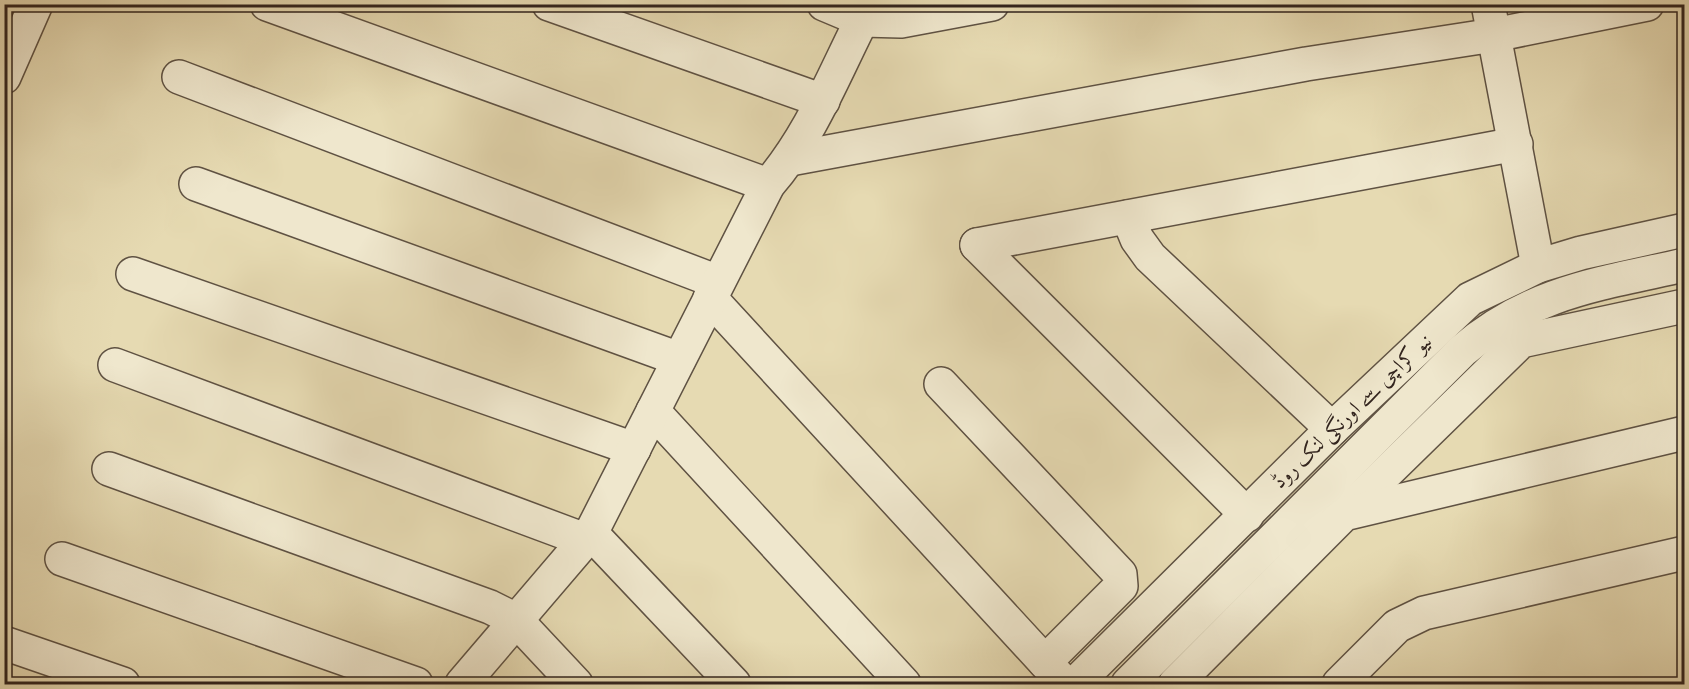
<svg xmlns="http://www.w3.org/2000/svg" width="1689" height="689" font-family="'IM FELL Double Pica',Amiri,serif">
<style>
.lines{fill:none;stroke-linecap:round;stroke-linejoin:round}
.minor-casing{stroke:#5f5243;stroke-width:36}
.minor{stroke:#efe7cd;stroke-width:33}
.labels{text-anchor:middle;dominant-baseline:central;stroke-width:4.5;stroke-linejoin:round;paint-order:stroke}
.street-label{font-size:21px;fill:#32241e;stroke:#efe7cd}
</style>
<rect width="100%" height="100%" fill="#e6dab2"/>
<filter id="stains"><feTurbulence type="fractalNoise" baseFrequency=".00333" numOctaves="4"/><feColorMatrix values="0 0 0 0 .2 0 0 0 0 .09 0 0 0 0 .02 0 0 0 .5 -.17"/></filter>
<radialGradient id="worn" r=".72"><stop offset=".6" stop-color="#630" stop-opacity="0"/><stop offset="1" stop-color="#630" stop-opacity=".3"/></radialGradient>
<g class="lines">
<defs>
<g id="minor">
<path d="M267,4l501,181"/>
<path d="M549,4l274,97"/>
<path d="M824,4l38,16 39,1 91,-17"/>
<path d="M1488,4l50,262"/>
<path d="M4,77l32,-73"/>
<path d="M179,77l539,205"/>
<path d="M790,159l516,-95 188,-29 153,-31"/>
<path d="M196,184l483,175"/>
<path d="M1128,217l9,22 13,18 182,172"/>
<path d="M977,245l539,-101"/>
<path d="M977,245l270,270"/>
<path d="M133,274l501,175"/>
<path d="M710,298l355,386"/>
<path d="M115,365l470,175"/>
<path d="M941,384l179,190 1,12 -76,76"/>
<path d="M653,411l251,273"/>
<path d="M109,469l381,138 26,13 60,64"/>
<path d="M1344,514l177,-173 163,-35"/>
<path d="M591,533l143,151"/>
<path d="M62,559l354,125"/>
<path d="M4,643l119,41"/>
<path d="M462,684l129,-151 177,-348c46,-53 69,-119 102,-181"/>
<path d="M1075,684l257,-255 138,-130 68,-33 43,-13 103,-23"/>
<path d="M1128,684l334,-333c69,-59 137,-67 222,-86"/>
<path d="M1175,684l169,-170 340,-81"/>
<path d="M1339,684l58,-58 27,-13 260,-60"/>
</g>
</defs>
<!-- minor casing -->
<use href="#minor" class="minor-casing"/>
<!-- minor -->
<use href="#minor" class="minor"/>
</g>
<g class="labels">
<!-- street labels -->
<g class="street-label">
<text transform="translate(1352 411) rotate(-44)">نیو کراچی سے اورنگی لنک روڈ</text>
</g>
</g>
<!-- margin -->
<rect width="1689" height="689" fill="none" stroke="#e6dab2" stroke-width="24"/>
<rect x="6" y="6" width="1677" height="677" fill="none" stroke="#32241e" stroke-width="3"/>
<rect x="12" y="12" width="1665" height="665" fill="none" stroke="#32241e" stroke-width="1.5"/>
<rect width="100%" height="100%" filter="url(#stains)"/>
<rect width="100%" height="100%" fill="url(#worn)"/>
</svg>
